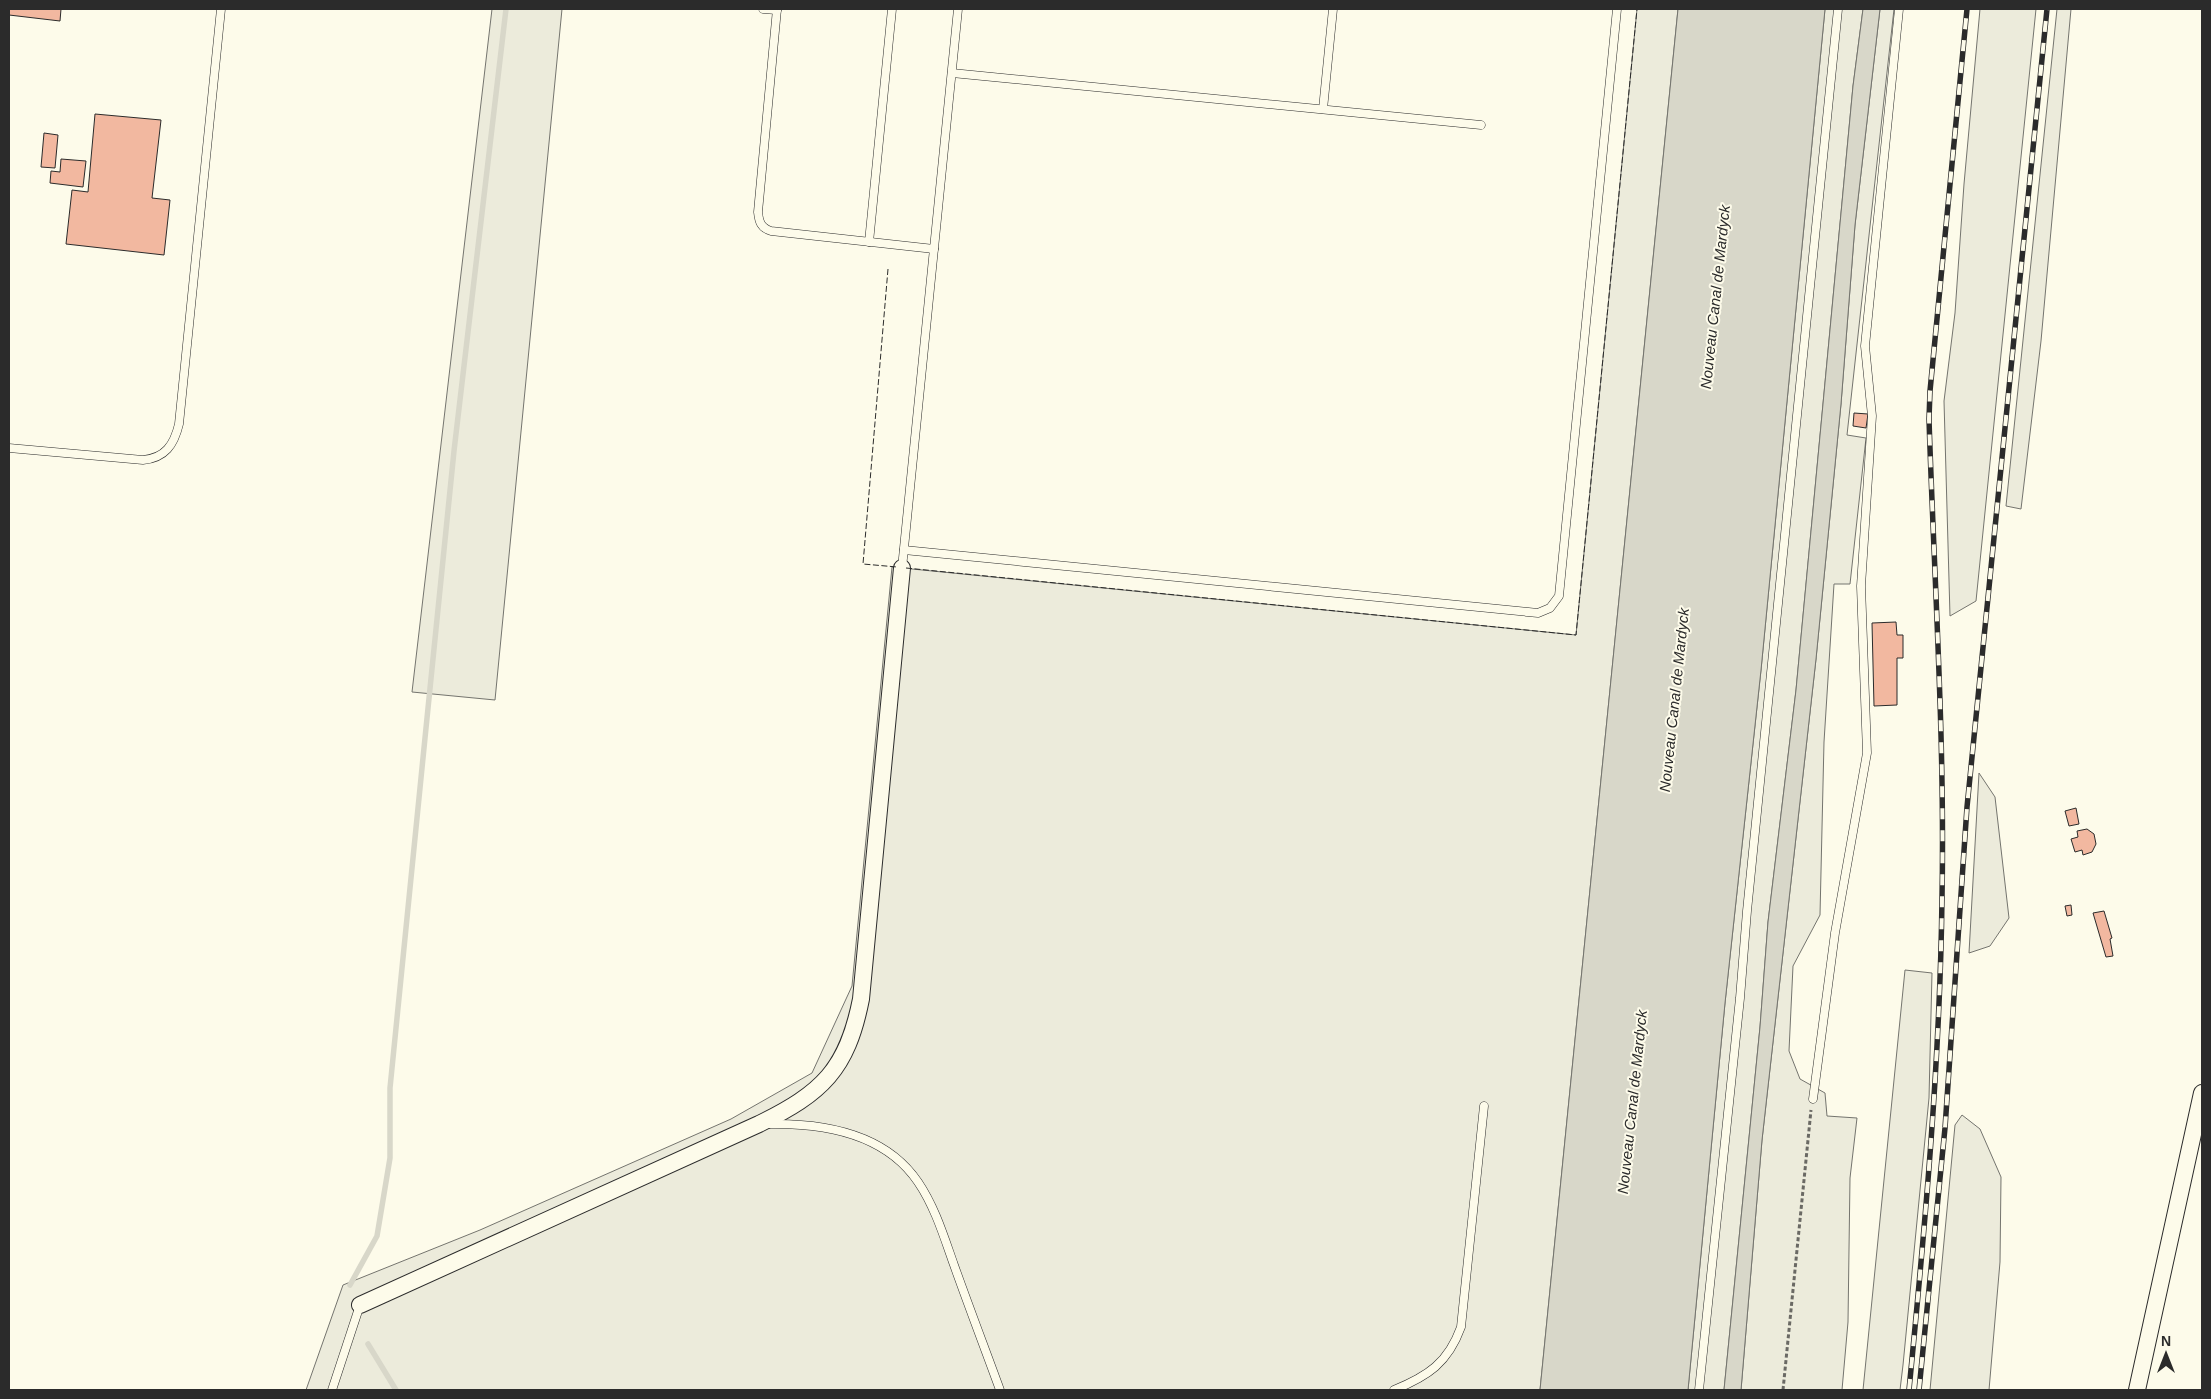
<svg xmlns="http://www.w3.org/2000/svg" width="2211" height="1399" font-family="Arial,sans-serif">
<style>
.green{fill:#ecebdb;stroke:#74746e}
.water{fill:#d8d7c9;stroke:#74746e}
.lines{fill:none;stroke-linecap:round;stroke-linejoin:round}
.stream{stroke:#d8d7c9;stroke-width:5.5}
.building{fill:#f2b8a0;stroke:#2b2b2b}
.lane-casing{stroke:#2b2b2b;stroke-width:9}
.street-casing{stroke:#2b2b2b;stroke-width:18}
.path{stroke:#6a6964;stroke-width:3;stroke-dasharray:4 2.5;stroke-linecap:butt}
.lane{stroke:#fdfbea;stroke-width:8}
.street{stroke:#fdfbea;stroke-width:16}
.rail-casing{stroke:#2b2b2b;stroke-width:5.5}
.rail{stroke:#fdfbea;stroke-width:4;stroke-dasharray:11;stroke-linecap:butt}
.fence{stroke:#2b2b2b;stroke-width:1;stroke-dasharray:6 2.5;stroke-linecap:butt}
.labels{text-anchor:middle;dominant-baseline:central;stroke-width:4;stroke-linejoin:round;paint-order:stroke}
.water-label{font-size:15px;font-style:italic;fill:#2b2b2b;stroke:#fdfbea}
</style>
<rect width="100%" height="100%" fill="#fdfbea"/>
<!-- green -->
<g class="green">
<path d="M492,9h70l-67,691 -83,-8z"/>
<path d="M1637,9h41l-138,1381h-1234l37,-105 137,-55 251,-111 81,-46 40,-87 40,-419 684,68z"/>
<path d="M1825,9h38l-10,77 -57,604 -28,232 -8,105 -36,363h-36l37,-387 36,-333z"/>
<path d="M1880,9h14l-47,426 19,3 -16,146h-16l-10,158 -4,173 -27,51 -4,85 11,28 25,14 2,23 30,2 -7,60 -2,144 -6,68h-101l21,-250 54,-481 25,-255 14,-179z"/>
<path d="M1980,9h56l-60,592 -26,15 -6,-215 11,-88 9,-129z"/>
<path d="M2057,9h14l-30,332 -20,168 -15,-3z"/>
<path d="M1979,773l16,24 14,121 -19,28 -21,7z"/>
<path d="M1905,970l27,3 -3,125 -26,267 -3,25h-37z"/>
<path d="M1962,1115l18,14 21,48 -1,85 -11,128h-59l25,-265z"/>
</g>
<!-- water -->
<g class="water">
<path d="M1678,9h147l-64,661 -36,333 -37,387h-148z"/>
<path d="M1863,9h17l-25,216 -14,179 -25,255 -54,481 -21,250h-17l36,-363 8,-105 28,-232 57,-604z"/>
</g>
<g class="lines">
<!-- stream -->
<g class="stream">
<path d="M350,1285l27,-49 13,-78v-70l35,-350 29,-287 52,-442"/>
<path d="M368,1344l28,46"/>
</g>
</g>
<!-- building -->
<g class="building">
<path d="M9,9h52l-1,12 -51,-6z"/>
<path d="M95,114l66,6 -9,78 18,2 -6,55 -98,-11 6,-54 16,2z"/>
<path d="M44,133l14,2 -3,33 -14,-1z"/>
<path d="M61,159l25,2 -3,26 -33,-4 1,-12 9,1z"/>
<path d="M1854,413l14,1 -2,14 -13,-2z"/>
<path d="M1896,622l1,13h6v23h-6v47l-23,1 -2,-83z"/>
<path d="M2076,808l3,16 -10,2 -4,-15z"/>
<path d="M2087,829l7,5 2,10 -4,8 -9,3 -1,-5 -7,2 -4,-13 7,-2 -1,-6z"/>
<path d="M2071,905l1,10 -5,1 -2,-10z"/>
<path d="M2104,911l8,27 -2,1 3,17 -7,1 -13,-44z"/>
</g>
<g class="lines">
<defs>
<g id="lane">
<path d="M763,9l14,1"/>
<path d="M777,9l-19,203c1,10 3,16 13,19l163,18"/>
<path d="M952,73l529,52"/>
<path d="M1323,109l10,-100"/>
<path d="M869,242l23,-233"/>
<path d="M9,448l134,12c22,-2 31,-15 36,-36l42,-415"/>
<path d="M904,550l634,63 12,-5 9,-12 58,-587"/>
<path d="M902,568l56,-559"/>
<path d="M1813,1099l22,-166 32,-180 -6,-167 11,-170 -7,-70 34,-337"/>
<path d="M769,1124c54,-1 116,9 149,58 17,25 26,55 36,83 15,42 31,84 46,125"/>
<path d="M332,1390l28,-85"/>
<path d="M1394,1390c34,-14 54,-27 67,-63l23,-221"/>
<path d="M1699,1390l41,-392 7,-87 91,-902"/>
</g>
<g id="street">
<path d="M360,1305l399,-181c63,-31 88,-54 102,-125l41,-431"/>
<path d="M2137,1390l65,-297"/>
</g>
</defs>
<!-- lane casing -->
<use href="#lane" class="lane-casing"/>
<!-- street casing -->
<use href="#street" class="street-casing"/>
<!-- path -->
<path class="path" d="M1783,1390l28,-280"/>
<!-- lane -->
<use href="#lane" class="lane"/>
<!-- street -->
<use href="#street" class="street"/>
<defs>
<g id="rail">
<path d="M1909,1390c16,-164 31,-327 33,-492 3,-160 -8,-320 -13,-479l1,-28 37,-382"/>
<path d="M1919,1390l26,-262 22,-321 80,-798"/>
</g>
</defs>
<!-- rail casing -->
<use href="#rail" class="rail-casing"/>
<!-- rail -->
<use href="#rail" class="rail"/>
<!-- fence -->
<g class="fence">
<path d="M888,269l-25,295 34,3"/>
<path d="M906,568l670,67 61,-626"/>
</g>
</g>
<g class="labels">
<!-- water labels -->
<g class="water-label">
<text transform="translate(1715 297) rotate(-84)">Nouveau Canal de Mardyck</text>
<text transform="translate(1674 700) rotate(-84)">Nouveau Canal de Mardyck</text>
<text transform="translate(1632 1102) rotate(-84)">Nouveau Canal de Mardyck</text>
</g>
</g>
<!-- border -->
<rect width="2211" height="1399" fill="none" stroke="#2b2b2b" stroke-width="20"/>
<!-- north arrow -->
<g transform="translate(2166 1354)" stroke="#fdfbea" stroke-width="4" paint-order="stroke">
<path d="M0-4L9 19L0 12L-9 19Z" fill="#2b2b2b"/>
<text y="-8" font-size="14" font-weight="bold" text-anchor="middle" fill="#2b2b2b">N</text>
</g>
</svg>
